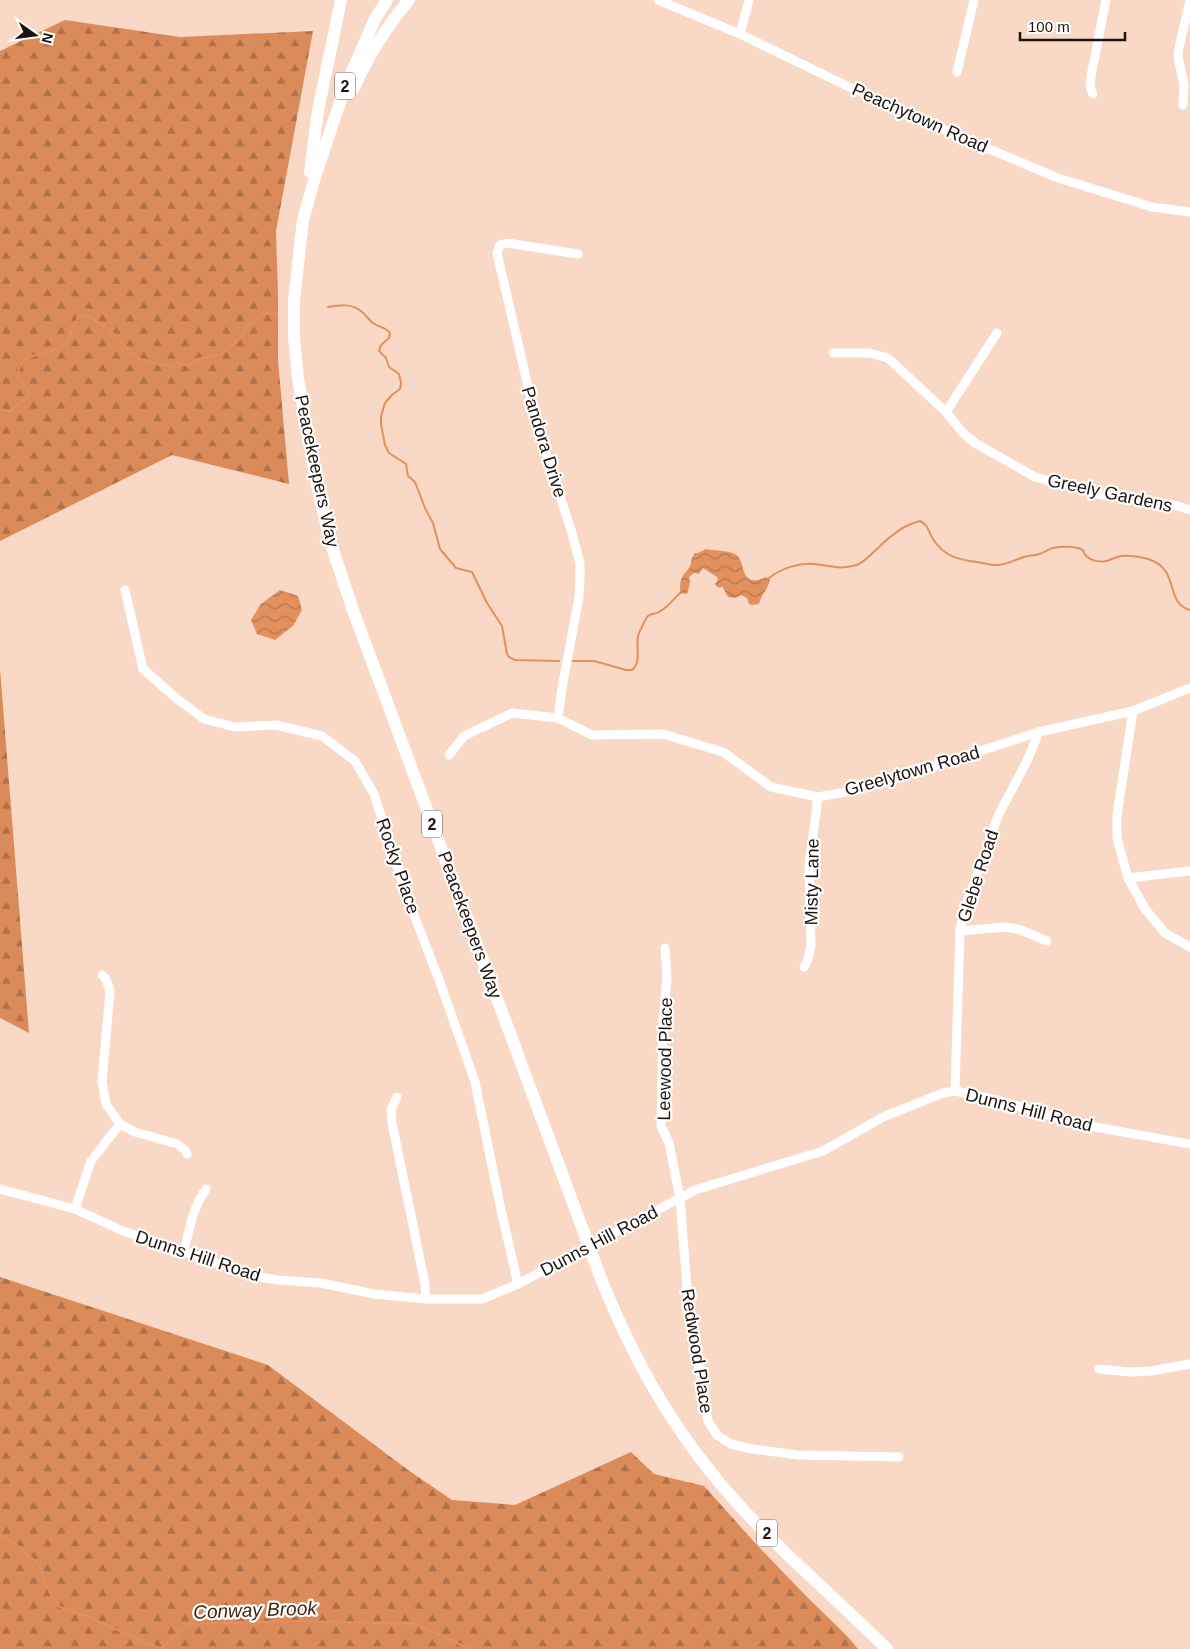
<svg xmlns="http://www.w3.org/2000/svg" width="1190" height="1649" font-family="Helvetica,sans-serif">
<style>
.forest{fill:url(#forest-firs)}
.water{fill:url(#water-waves)}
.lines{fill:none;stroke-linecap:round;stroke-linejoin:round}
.stream{stroke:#e2915e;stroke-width:2}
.minor{stroke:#fff;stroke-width:9}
.highway{stroke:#fff;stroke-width:12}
.labels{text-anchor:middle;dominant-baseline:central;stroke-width:4.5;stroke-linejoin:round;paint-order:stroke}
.shield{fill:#fff;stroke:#625a56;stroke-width:1}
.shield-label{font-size:16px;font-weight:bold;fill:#1f140d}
.street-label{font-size:18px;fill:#1f140d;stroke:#fff}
.water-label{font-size:19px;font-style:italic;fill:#43220d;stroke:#fff}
</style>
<defs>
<pattern id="forest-firs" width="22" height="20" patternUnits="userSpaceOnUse" patternTransform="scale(1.25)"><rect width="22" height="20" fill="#db8b59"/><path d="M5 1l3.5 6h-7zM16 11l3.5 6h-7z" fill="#b17048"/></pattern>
<pattern id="water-waves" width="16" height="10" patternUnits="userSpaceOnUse" patternTransform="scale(1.25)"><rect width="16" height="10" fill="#e2915e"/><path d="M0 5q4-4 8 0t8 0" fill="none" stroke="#b7754c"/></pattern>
</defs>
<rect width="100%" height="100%" fill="#f9d8c5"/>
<!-- forest -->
<g class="forest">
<path d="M65,20l115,17 133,-6 -37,200 2,63v66l11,124 -117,-29 -172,86v-490z"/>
<path d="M0,669l29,364 -29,-15z"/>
<path d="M0,1277l268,88 140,105 44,30 63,5 116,-53 23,22 50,12 52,58 50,52 42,41 10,12h-858z"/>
</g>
<!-- water -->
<g class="water">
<path d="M706,549c9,2 20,1 29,5 12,6 3,36 31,23l4,3c-2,9 -9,15 -11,24l-7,1 -3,-1 -2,-6 -6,-3 -6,3 -7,-1 -6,-11 -2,2 -4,-2 -1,-2 3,-4 -1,-3 -14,-9 -4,6 -5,-1 -5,4 1,6 -3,11 -7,-1c0,-4 0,-9 1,-13 3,-9 11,-11 10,-20l4,-7h3z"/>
<path d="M280,590l18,6 4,14 -9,16 -18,14 -18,-6 -6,-14 10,-16z"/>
</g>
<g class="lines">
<!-- stream -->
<g class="stream">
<path d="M328,307c12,-2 24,-4 34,5 4,3 7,8 11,11 6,5 12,3 17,10l-1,5 -8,7 -2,6 7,7 3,9 10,7 2,9 -1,6 -8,6 -7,8 -4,13v8l4,21 4,8 17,11 2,12 7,6 10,26 8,15 7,26 16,19 16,4 15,31 15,23 5,28 2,3 6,3 44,1"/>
<path d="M0,409l6,2h4l19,-16v-4l-12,-13c2,-29 25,-19 43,-31 14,-8 10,-23 21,-32l7,1 17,10 25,25 10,8 16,5 17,2 3,-3 13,3 8,-7 22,-4 9,-6 10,-8 9,-14 15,-13 15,-1"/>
<path d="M769,578c11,-9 31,-16 46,-14 16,2 25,6 42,1 9,-4 14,-11 21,-17 12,-12 25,-23 42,-27 9,4 8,11 13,18 12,20 30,21 50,24 4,1 8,2 11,2 12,1 19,-5 30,-8 5,-2 10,-1 15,-3 5,-1 9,-5 14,-6 8,-2 23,-2 30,2 2,9 14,13 23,11 5,-1 9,-4 15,-5 8,-1 19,1 27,3 33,10 16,44 42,51"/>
<path d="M572,661h22l32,9h6c11,-10 2,-25 7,-37 2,-4 6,-14 9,-17 3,-3 8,-2 11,-4 8,-4 14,-12 21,-19"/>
<path d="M0,1535l20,12 4,6 9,6 6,6 12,31 9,11 21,7 80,35 27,-25 109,-3 119,3 54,25"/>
</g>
<!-- minor -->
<g class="minor">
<path d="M658,0l82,34 105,51 113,51 100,42 94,29 38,5"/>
<path d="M740,34l9,-34"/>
<path d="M957,72l17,-72"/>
<path d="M1093,94l-3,-8 1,-10 15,-76"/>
<path d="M1183,105l1,-20 -6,-28 1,-9 11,-48"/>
<path d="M833,353h36l19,5 58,54 17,21 12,10 60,34 61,17 78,11 16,5"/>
<path d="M946,412l51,-79"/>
<path d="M125,590l18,79 33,29 28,21 31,8 41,-2 46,11 33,25 19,33 32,100 35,91 34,97 26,128 17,74"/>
<path d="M1133,711l-16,104v23l11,40 17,31 20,24 25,14"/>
<path d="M558,718l4,-30 17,-91 1,-17v-17l-9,-33 -34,-105 -40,-172 3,-8 7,-2 71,11"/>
<path d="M449,755l15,-19 48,-23 46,5 34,17 71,-1 60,18 48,35 47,10 44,-8 177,-57 94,-21 57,-23"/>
<path d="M1128,878l62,-7"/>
<path d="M960,931l46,-4 15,3 26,11"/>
<path d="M665,948l2,29 -4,46 -2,103 8,17 11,55 8,103 20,120 9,14 14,9 21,5 46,6 101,2"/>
<path d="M804,967l4,-8 3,-14 -2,-79 9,-69"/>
<path d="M102,975l4,4 4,12 -8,91 4,22 14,20 15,8 42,12 8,6 2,4"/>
<path d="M955,1091l5,-160 3,-18 35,-97 29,-55 12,-29"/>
<path d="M397,1097l-6,13 1,13 33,161 1,15"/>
<path d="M0,1189l75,20 48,22 114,39 23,7 18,3 43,3 53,11 52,5h56l36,-15 177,-94 128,-39 60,-34 60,-24 12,-2 46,10 78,23 111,20"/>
<path d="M75,1209l16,-48 29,-37"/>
<path d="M184,1251c5,-21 9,-44 22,-62"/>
<path d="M1099,1369l32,3 20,-1 39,-7"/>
</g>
<!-- highway -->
<g class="highway">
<path d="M387,0l-12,19 -30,68 -30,90 -12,43 -9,80v37l4,42 19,107 14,58 23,69 249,671c29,70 60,128 107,187 52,66 118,119 177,178"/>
<path d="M353,90c14,-32 33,-63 56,-90"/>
<path d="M310,172l8,-61 23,-111"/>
</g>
</g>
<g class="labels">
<!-- shield labels -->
<g class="shield">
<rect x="335" y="72.5" width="20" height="27" rx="4"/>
<rect x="422" y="810.5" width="20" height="27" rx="4"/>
<rect x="757" y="1519.5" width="20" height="27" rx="4"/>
</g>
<g class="shield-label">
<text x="345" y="86">2</text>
<text x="432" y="824">2</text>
<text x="767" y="1533">2</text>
</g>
<!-- street labels -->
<g class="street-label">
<text transform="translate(920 118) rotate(24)">Peachytown Road</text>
<text transform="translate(544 442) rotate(73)">Pandora Drive</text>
<text transform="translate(317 471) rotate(78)">Peacekeepers Way</text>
<text transform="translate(1110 493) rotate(12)">Greely Gardens</text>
<text transform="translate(912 771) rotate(-16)">Greelytown Road</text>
<text transform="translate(398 866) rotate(71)">Rocky Place</text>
<text transform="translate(978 876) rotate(-72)">Glebe Road</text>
<text transform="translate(812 882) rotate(-89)">Misty Lane</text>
<text transform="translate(470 925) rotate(70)">Peacekeepers Way</text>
<text transform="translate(665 1059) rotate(-89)">Leewood Place</text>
<text transform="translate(1029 1110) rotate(14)">Dunns Hill Road</text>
<text transform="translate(599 1241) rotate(-28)">Dunns Hill Road</text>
<text transform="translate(198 1256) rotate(18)">Dunns Hill Road</text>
<text transform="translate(697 1351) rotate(81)">Redwood Place</text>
</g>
<!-- water labels -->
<g class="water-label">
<text transform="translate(255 1610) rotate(-2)">Conway Brook</text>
</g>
</g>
<!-- north arrow -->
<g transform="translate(35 35) rotate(104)" stroke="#ffffff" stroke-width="4" paint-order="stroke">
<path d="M0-4L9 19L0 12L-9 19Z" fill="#1f140d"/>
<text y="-8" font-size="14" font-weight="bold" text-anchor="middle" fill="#1f140d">N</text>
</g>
<!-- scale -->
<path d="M1020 32v8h105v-8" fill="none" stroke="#1f140d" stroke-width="2.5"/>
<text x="1028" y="32" font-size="15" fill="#1f140d" stroke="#ffffff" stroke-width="4" paint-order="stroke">100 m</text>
</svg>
